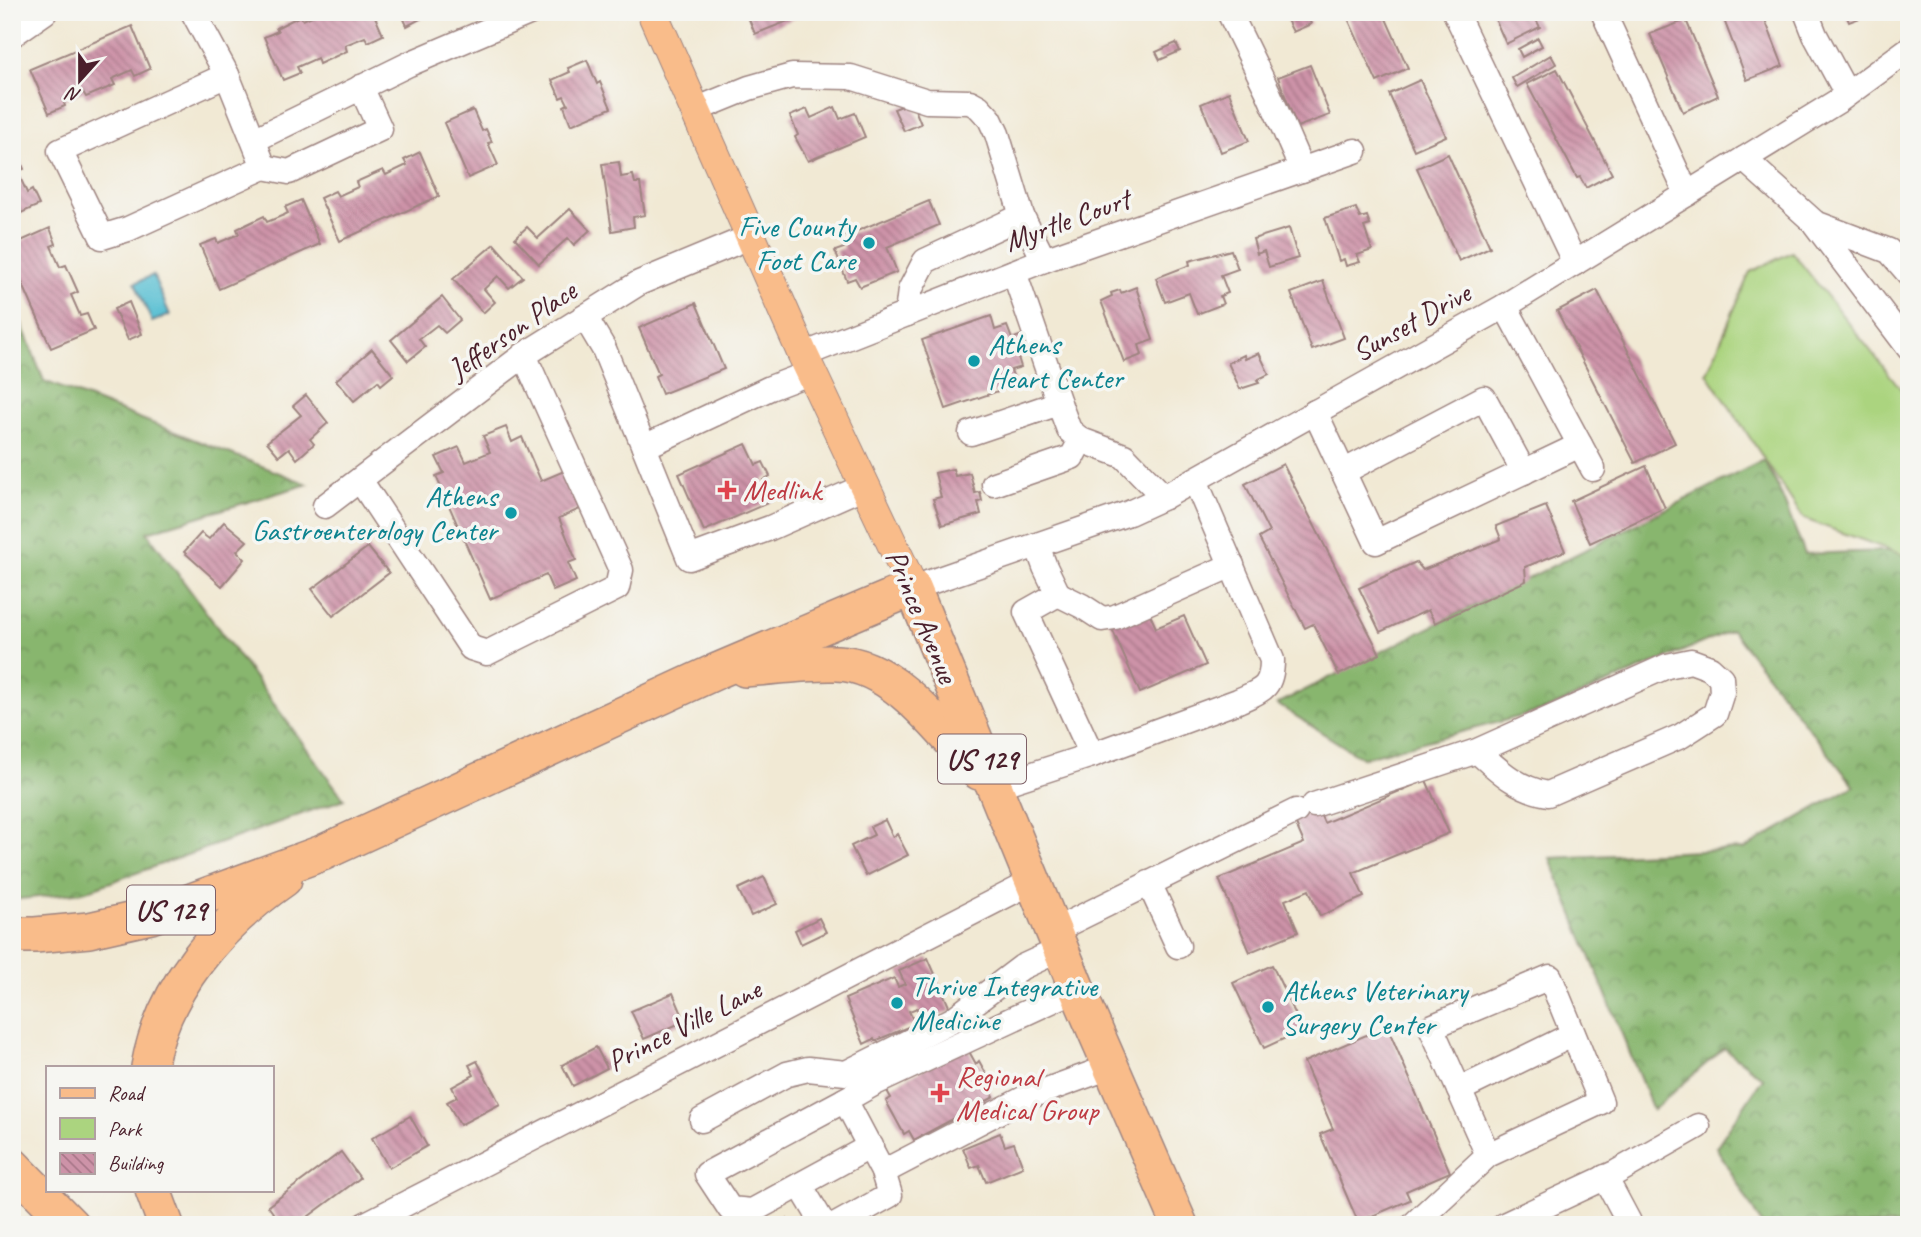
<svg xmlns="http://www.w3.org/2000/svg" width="1921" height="1237" font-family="Caveat,sans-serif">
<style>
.forest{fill:url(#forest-crowns);stroke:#696a4c;stroke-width:2}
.park{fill:#abd47f;stroke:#7a7a55;stroke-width:2}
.water{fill:#55bed2;stroke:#506e7e;stroke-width:2}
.building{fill:url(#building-back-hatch)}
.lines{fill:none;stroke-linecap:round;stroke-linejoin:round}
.minor-casing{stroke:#9e8480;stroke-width:27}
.major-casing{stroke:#9e8480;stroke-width:32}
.highway-casing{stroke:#9e8480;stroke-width:38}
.minor{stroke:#fff;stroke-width:24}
.major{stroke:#f9bc8a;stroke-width:30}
.highway{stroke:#f9bc8a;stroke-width:35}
.culture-dot{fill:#0f9aa8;stroke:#f6f6f2;stroke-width:2.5}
.health-dot{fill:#e0444e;stroke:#f6f6f2;stroke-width:2.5}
.labels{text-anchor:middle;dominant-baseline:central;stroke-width:7;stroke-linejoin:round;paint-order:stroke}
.shield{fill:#f6f6f2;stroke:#7e6067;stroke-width:2}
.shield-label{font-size:28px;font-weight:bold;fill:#4a1f2b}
.street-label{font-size:30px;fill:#4a1f2b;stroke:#f6f6f2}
.culture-label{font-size:30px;fill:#0d838f;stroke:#f6f6f2;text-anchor:start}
.health-label{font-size:30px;fill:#be3a42;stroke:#f6f6f2;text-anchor:start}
</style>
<defs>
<pattern id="forest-crowns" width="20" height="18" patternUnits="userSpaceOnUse" patternTransform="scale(1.75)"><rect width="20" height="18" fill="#88b66e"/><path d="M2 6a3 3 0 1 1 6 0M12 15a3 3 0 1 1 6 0" fill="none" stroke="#71935b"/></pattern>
<pattern id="building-back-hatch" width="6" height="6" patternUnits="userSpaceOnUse" patternTransform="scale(1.75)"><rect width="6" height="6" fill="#cd93a8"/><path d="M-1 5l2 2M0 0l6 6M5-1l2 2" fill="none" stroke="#a87789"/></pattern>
</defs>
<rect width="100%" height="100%" fill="#f6f6f2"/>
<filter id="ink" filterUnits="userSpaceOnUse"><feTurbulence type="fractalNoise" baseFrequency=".0143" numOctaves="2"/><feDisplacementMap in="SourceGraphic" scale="14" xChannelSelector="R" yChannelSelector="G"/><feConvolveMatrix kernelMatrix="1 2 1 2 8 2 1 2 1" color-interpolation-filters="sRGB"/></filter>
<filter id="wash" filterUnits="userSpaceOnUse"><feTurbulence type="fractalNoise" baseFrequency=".00686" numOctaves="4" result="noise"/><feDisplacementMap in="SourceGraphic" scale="28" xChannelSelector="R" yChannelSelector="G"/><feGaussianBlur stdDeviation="1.57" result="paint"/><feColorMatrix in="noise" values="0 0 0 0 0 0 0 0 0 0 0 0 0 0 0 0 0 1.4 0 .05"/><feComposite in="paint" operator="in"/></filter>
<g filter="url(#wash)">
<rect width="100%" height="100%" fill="#f1e9d4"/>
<!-- forest -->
<g class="forest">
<path d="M12,299l32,82 264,103 -161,48 197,267 -261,93 -71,8z"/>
<path d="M1764,460l14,27 27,67 104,-4v675h-147l-46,-78 47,-69 -39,-30 -71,62 -103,-252 194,-9 110,-63 -122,-156 -187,80 -183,48 -85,-54z"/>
</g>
<!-- park -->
<path class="park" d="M1792,252l117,147v158l-105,-38 -97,-146 43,-101z"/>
<!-- water -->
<path class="water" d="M153,275l17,40 -18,7 -17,-39z"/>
<g id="blocks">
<!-- building -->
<g class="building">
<path d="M321,12h52l10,23 -15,7 -3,-5 -20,8 2,6 -28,13 -2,-6 -20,9 3,6 -17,7 -19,-43 14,-6 -2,-3 24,-12 3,4z"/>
<path d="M401,12h19l2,6 -15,8z"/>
<path d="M746,12h65l-56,22z"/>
<path d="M1306,12l5,12 -18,8 -6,-12z"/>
<path d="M1345,12h38l25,56 -31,14z"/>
<path d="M1492,12h40l8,15 -34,17z"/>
<path d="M1721,12h41l21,54 -36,14z"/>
<path d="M1845,12h28v1l-24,9z"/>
<path d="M1686,20l32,76 -35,16 -33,-78z"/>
<path d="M132,26l18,43 -15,7 -3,-6 -2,1 -18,8 3,6 -29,12 -3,-5 -3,1 -17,7 2,6 -16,7 -19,-44z"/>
<path d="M1538,38l4,8 -20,11 -4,-8z"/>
<path d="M1176,43l4,8 -20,9 -4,-8z"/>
<path d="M1551,55l5,9 -39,23 -5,-9z"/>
<path d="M587,60l10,24 3,-2 11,26 -40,17 -7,-19 4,-2 -4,-8 -4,2 -8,-18 18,-8 -2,-4z"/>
<path d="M1310,65l20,50 -33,12 -19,-50z"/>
<path d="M1557,69l55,105 -26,14 -6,-11 -3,1 -50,-94z"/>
<path d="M1420,80l26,56 -32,14 -25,-56z"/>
<path d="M1229,92l20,49 -28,11 -20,-48z"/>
<path d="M912,102l9,22 -17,7 -10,-22z"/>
<path d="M835,107l5,12 15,-6 10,24 -57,24 -13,-24 3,-2 -8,-19 17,-7 4,9z"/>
<path d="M473,110l9,21 4,-2 6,13 -4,1 10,22 -30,13 -24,-55z"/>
<path d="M12,142l12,27 -6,2 1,4 8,18 5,-3 7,15 -27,12z"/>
<path d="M420,152l19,44 -99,45 -20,-43 15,-7 3,5 20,-9 -2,-5 27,-12 3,5 21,-10 -3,-5z"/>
<path d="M1448,154l42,93 -31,14 -42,-93z"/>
<path d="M619,162l2,15 12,-2 2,8h5l5,32 -12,2 1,10 -22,4 -10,-67z"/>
<path d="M301,200l19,44 -101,45 -19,-44 16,-6 2,4 21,-9 -2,-5 27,-13 3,6 17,-7 4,-2 -3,-6z"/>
<path d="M929,201l10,24 -52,22 10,25 -37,15 -5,-9 -8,3 -12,-30 9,-3 -4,-10z"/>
<path d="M1356,208l4,10 7,-2 3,9 -6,2 8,23 -15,5 3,7 -14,4 -2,-7 -5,2 -14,-43z"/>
<path d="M570,209l20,21 -16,15 -6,-7 -29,26 -24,-26 12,-11 11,11z"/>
<path d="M50,228l6,16 -5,2 9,21 6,-2 12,27 -7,3 8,18 1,3 7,-2 7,16 -43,18 -39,-88v-15z"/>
<path d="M1289,228l9,30 -29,9 -5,-16 -7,3 -4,-15z"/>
<path d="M494,244l29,33 -14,11 -11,-12 -14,13 11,13 -12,11 -30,-34z"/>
<path d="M1231,250l7,19 -17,6 7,18 -8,3 3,8 -26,10 -8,-21 -24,9 -9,-24 34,-13 -1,-4z"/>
<path d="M1323,281l21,57 -32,12 -21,-57z"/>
<path d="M1136,287l17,53 -14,5 3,10 -18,7 -23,-61 11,-5 -1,-3 9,-3 1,3z"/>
<path d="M1597,290l78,153 -40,20 -78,-152z"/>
<path d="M442,297l18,23 -15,13 -8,-8 -18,14 6,8 -17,14 -17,-21z"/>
<path d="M129,302l13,32 -14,6 -14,-31z"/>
<path d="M696,303l28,66 -62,25 -7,-18 4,-2 -20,-46z"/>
<path d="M991,316l4,14 12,-4 5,13 10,-4 6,15 -11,4 4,13 -10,3 5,15 -70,24 -24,-69z"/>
<path d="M372,349l21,26 -12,10 -3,-4 -24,20 -18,-21z"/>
<path d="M1259,353l10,21 -12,6 2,3 -19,6 -12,-26 16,-8 1,4z"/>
<path d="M306,395l22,28 -18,16 4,5 -17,15 -8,-11 -10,8 -12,-14 34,-27 -8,-9z"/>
<path d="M506,427l6,15 10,-5 19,44 23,-10 16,38 -21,9 17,42 -8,3 8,18 -23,10 -7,-16 -56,24 -54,-123 8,-3 -8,-16 23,-10 7,15 24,-10 -7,-16z"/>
<path d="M746,444l10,21 7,-3 7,14 -7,4 9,21 -68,30 -25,-57z"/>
<path d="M1283,464l97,190 -41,21 -26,-51 -8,4 -46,-90 10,-6 -24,-48z"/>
<path d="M1646,466l19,42 -75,35 -19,-42z"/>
<path d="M953,469l2,7 15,-3 5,20 5,-1 2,9 -4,1 3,12 -39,11 -9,-26 8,-2 -6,-24z"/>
<path d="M1546,506l19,45 -40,16 1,14 -91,42 -7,-13 -48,22 -21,-44 57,-26 7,8 78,-31 -5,-13z"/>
<path d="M224,522l23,19 -10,10 8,8 -23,27 -38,-34 17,-19 8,6z"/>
<path d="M368,547l21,26 -56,43 -21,-27z"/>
<path d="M1141,594l15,34 28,-12 22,49 -66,28 -36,-83z"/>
<path d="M1426,780l23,53 -96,40 11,24 -44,19 -11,-26 -24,10 13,32 -48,20 -31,-73 85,-36 -10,-23 24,-11 6,14z"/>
<path d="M885,820l8,17 4,-3 11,21 -42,21 -15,-30 23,-11 -4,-8z"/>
<path d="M764,877l13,27 -26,12 -13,-27z"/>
<path d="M819,918l7,14 -25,12 -6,-14z"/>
<path d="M928,958l23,53 -28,11 -6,-14 -8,3 6,13 -40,17 -1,-2 -10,5 -19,-45 49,-21 4,9 7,-3 -6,-13z"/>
<path d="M1272,965l31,65 -39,18 -31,-65z"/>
<path d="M673,993l12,28 -41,18 -13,-28z"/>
<path d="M1387,1026l63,146 -44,19 4,9 -52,22 -38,-88 13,-5 -29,-67z"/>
<path d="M966,1046l10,18 3,-3 9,16 -4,2 10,18 -80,43 -5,-9 -5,3 -18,-33 5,-3 -5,-9z"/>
<path d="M596,1047l11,21 -34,18 -11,-21z"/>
<path d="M477,1061l23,43 -40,21 -13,-23 10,-5 -5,-10 22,-12 -5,-10z"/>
<path d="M410,1116l17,30 -38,22 -17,-30z"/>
<path d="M1000,1133l5,13 9,-3 9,24 -37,15 -7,-17 -8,3 -8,-20z"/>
<path d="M341,1152l19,26 -63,47h-15l-14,-19z"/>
<path d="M787,1219l3,6h-23l9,-5 2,4z"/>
</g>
</g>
</g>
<g filter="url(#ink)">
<use href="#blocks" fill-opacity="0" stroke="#9e8480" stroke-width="2"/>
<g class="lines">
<defs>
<g id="minor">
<path d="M193,12l34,63"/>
<path d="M1229,12l39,80 34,78"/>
<path d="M1455,12l120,251"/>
<path d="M1603,12l84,182"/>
<path d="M1806,12l9,23 32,59"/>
<path d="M12,35l33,-23"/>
<path d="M227,75l37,92 -136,62 -26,8 -42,-86z"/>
<path d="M695,110l54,-22 43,-12 59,1 76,24 43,1 9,5 11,12 7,15 25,82 22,44"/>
<path d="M254,140l155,-76 122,-52"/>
<path d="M1744,159l71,64 74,28 20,23"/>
<path d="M264,167l25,5 91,-43 -19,-42"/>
<path d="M1815,224l94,124"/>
<path d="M1505,306l88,163"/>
<path d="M907,314l3,-24 15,-29 97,-45"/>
<path d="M585,317l19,32 40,98 126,-59 42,-16"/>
<path d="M803,355l241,-95 311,-109"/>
<path d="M1315,412l61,130 204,-97"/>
<path d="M971,433l88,-30 -45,-131"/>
<path d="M1081,440l43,16 40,41"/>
<path d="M644,447l45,111 81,-30 95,-42"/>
<path d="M1343,472l141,-74 40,74"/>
<path d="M360,480l111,168 16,5 130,-65 4,-18 -97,-215"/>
<path d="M994,484l78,-27 9,-17 -12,-10 -10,-27"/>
<path d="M325,506l199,-151 115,-72 113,-47"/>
<path d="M1037,545l8,22 13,27 -32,18 66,143"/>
<path d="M913,588l216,-75 35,-16 341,-191 333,-205 71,-52"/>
<path d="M1058,594l24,12 20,13 13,-2 117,-52"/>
<path d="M993,787l99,-32 146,-54c24,-11 34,-12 34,-41l-77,-180"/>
<path d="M1314,805l163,-54 190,-85 24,-5 19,7 11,10 1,14 -7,22 -34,22 -133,58c-30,-5 -49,-23 -71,-43"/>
<path d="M1149,883l29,63"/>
<path d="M1053,931l243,-120"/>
<path d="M1077,989l-202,94 -30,17 38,72 142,-74 85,-31"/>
<path d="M1459,1090l113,-55"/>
<path d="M845,1100l-138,74 23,35 22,2 119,-65"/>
<path d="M702,1120l85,-46 21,-5 38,4 106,-53 70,-53 39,-18"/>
<path d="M1605,1177l24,45 -4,3"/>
<path d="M800,1185l24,40"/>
<path d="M364,1225l668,-343"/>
<path d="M836,1225l54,-30 -7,-23"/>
<path d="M1413,1225l75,-70 113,-53 -51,-125 -119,50 57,128"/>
<path d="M1504,1225l113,-53 81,-46"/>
</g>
<path id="major" d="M652,12l151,343 110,233"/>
<g id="highway">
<path d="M745,669c30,-2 61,-7 92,-6 57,1 106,70 142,109"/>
<path d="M12,935h23l54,-5 62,-14 171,-63 395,-182 196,-83 164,401 103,236"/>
<path d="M149,1067c14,-79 70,-143 135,-188"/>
<path d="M12,1165l59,60"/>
<path d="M153,1190l13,35"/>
</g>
</defs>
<!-- minor casing -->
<use href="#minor" class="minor-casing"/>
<!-- major casing -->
<use href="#major" class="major-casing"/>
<!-- highway casing -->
<use href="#highway" class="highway-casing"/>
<!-- minor -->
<use href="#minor" class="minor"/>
<!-- major -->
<use href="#major" class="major"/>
<!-- highway -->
<use href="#highway" class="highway"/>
</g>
</g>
<!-- markers -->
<g class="culture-dot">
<circle cx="869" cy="243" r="7"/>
<circle cx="974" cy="361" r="7"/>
<circle cx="511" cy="513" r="7"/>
<circle cx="897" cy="1003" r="7"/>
<circle cx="1268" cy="1007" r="7"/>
</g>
<g class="health-dot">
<path d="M723.5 479.5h7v7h7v7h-7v7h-7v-7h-7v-7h7z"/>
<path d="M936.5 1082.5h7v7h7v7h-7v7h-7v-7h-7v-7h7z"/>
</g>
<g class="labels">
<!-- shield labels -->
<g class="shield">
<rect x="938" y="734.5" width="88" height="49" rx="5"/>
<rect x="127" y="885.5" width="88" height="49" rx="5"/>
</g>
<g class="shield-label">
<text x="982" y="759">US 129</text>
<text x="171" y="910">US 129</text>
</g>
<!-- street labels -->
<g class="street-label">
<text transform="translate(1067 220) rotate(-20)">Myrtle Court</text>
<text transform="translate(1411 322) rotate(-29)">Sunset Drive</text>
<text transform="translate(512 330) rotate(-35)">Jefferson Place</text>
<text transform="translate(922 616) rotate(67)">Prince Avenue</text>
<text transform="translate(684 1025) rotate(-27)">Prince Ville Lane</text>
</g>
<!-- culture labels -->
<g class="culture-label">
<text x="855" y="226" text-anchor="end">Five County<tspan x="855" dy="34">Foot Care</tspan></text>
<text x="988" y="344">Athens<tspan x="988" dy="34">Heart Center</tspan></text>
<text x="497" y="496" text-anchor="end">Athens<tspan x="497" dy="34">Gastroenterology Center</tspan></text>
<text x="911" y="986">Thrive Integrative<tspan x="911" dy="34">Medicine</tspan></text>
<text x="1282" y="990">Athens Veterinary<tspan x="1282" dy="34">Surgery Center</tspan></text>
</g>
<!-- health labels -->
<g class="health-label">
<text x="743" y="490">Medlink</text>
<text x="956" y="1076">Regional<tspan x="956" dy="34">Medical Group</tspan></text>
</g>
</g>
<!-- margin -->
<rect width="1921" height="1237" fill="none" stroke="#f6f6f2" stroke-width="42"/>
<!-- legend -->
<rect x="46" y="1066" width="228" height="126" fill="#f6f6f2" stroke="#b1a0a2" stroke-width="2"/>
<rect x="60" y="1088" width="35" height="10" fill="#f9bc8a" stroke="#b1a0a2" stroke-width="2"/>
<text x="108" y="1100" font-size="21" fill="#4a1f2b">Road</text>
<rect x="60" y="1118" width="35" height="21" fill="#abd47f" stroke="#b1a0a2" stroke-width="2"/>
<text x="108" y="1136" font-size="21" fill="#4a1f2b">Park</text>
<rect x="60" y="1153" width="35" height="21" fill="url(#building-back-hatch)" stroke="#b1a0a2" stroke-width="2"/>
<text x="108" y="1170" font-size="21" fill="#4a1f2b">Building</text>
<!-- north arrow -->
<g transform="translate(80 80) rotate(201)" stroke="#f6f6f2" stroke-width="5" paint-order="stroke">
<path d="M0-5L12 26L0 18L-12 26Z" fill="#4a1f2b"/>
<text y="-10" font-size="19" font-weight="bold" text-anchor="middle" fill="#4a1f2b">N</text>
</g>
</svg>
